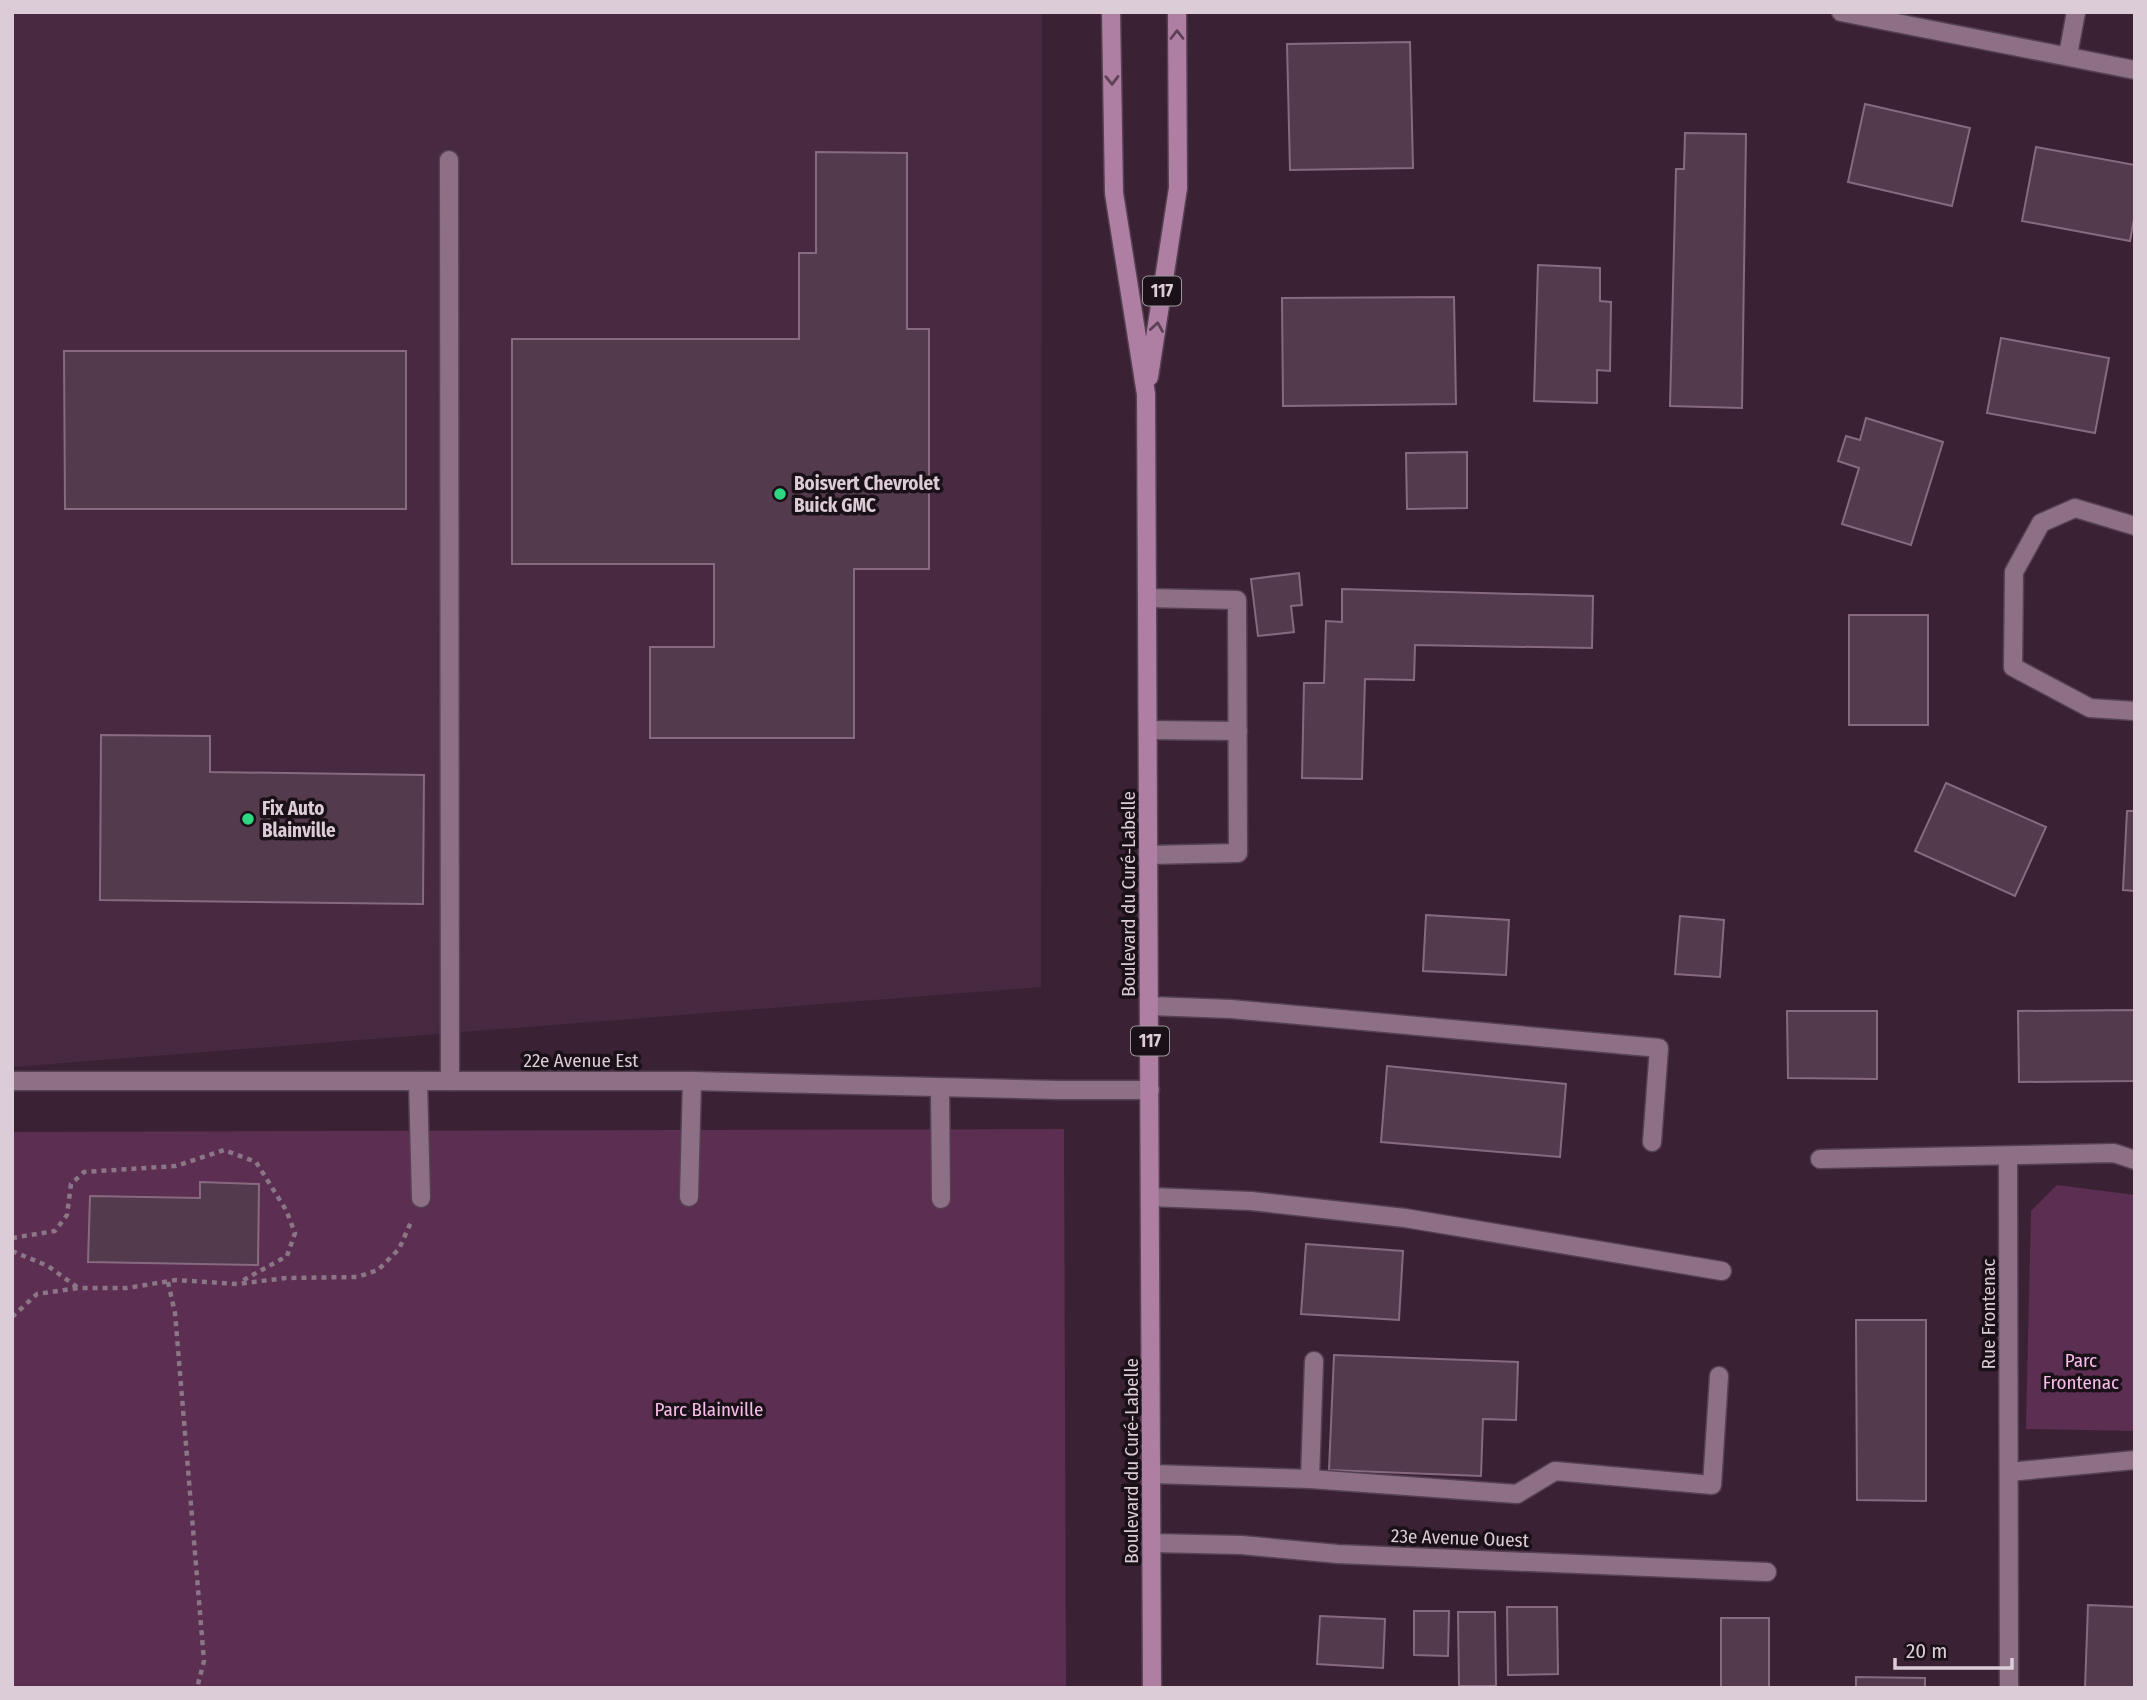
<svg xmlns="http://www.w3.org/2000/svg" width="2147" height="1700" font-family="'Fira Sans Condensed',sans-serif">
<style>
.built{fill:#472a41}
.green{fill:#5c2e52}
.building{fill:#533a4d;stroke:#876a80;stroke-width:2}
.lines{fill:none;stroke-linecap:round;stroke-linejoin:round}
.minor-casing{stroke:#554151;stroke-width:21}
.major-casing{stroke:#554151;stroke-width:21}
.path{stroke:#8a7685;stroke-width:4.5;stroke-dasharray:5 5;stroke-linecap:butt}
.minor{stroke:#8d7086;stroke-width:18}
.major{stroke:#ae7ea3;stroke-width:18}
.oneway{stroke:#5d4257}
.poi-dot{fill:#2ed883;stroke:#1a1018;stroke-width:2.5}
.labels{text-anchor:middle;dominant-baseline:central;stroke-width:7;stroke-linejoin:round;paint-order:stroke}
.shield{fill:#1a1018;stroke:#a2949e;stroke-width:2}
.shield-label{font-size:18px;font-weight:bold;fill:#dcccd8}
.poi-label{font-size:19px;font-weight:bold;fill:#dcccd8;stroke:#1a1018;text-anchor:start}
.street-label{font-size:19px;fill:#dcccd8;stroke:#1a1018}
.park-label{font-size:19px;fill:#f8beea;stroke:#1a1018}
</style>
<rect width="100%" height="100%" fill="#3a2234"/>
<!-- built -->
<path class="built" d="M12,12h1030l-1,975 -1029,80z"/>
<!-- green -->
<g class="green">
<path d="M1064,1129l2,559h-1054v-556z"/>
<path d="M2057,1185l78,10v236l-109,-2 5,-218z"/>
</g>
<!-- building -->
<g class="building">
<path d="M1410,42l3,126 -123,2 -3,-126z"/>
<path d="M1865,104l105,24 -18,78 -104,-24z"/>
<path d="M1685,133l61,1 -4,274 -72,-2 6,-237h8z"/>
<path d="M2036,147l99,18v48l-5,28 -108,-20z"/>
<path d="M816,152l91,1v176h22v240h-75v169h-204v-91h64v-83h-202v-225h287v-86h17z"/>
<path d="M1538,265l62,3v33l11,1 -1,69 -13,-1v33l-63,-2z"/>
<path d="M1454,297l2,107 -173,2 -1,-108z"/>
<path d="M2001,338l108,20 -14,75 -108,-20z"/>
<path d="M64,351h342v158h-341z"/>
<path d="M1866,418l77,24 -32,103 -69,-21 17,-56 -21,-7 8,-25 14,4z"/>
<path d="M1467,452v56l-60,1 -1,-56z"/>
<path d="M1299,573l3,32 -11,1 3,26 -36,4 -7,-57z"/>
<path d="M1342,589l251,7 -1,52 -177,-3 -1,35 -49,-1 -3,100 -60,-1 2,-95h20l2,-62 16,1z"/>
<rect x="1849" y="615" width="79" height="110"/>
<path d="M101,735l109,1v36l214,3 -1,129 -323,-4z"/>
<path d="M1946,783l100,44 -31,69 -100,-45z"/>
<path d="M2127,811h8v80l-12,-1z"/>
<path d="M1426,915l83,5 -3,55 -83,-4z"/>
<path d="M1680,916l44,4 -4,57 -45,-3z"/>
<path d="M2135,1010v71l-116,1 -1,-71z"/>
<path d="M1787,1011h90v68l-89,-1z"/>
<path d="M1387,1066l179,18 -6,73 -179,-15z"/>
<path d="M200,1182l59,2 -1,81 -170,-3 2,-66 110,2z"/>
<path d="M1306,1244l97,7 -4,69 -98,-6z"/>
<path d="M1856,1320h70v181l-69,-1z"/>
<path d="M1334,1355l184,7 -2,58 -33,-1 -2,57 -152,-6z"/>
<path d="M2088,1605l47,2v81h-50z"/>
<path d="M1507,1607h50l1,67 -50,1z"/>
<path d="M1414,1611h35l-1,45 -34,-1z"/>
<path d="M1458,1612h37l1,74h-37z"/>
<path d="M1320,1616l65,3 -2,49 -66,-4z"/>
<rect x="1721" y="1618" width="48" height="70"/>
<path d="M1856,1677l69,1v10h-69z"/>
</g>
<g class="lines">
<defs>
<g id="minor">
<path d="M1841,12l294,58"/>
<path d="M2068,55l8,-43"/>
<path d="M449,160l1,921"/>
<path d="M2135,526l-60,-18 -34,15 -27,49 -1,95 77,41 45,3"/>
<path d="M1147,598l90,2 1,253 -90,2"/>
<path d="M1148,730l90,1"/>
<path d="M1150,1006l81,3 428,39 -7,94"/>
<path d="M12,1081h680l366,9h92"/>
<path d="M418,1081l3,117"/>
<path d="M940,1088l1,111"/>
<path d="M2008,1156l1,532"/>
<path d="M1820,1159l294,-6 21,7"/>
<path d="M689,1197l3,-116"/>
<path d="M1151,1197l100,4 154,17 317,53"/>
<path d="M2009,1472l126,-12"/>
<path d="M1152,1474l158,5 4,-118"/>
<path d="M1310,1479l207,15 38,-23 157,14 7,-109"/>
<path d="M1152,1543l89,2 97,9 429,18"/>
</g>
<g id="major">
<path d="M1111,12l3,181 32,201 6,1294"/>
<path d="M1149,377l29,-189 -1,-176"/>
</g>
</defs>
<!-- minor casing -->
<use href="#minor" class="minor-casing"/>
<!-- major casing -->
<use href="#major" class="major-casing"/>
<!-- path -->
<g class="path">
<path d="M12,1238l43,-7 12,-16 4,-31 13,-12 92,-6 48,-16 32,12 30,48 9,23 -8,23 -47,26"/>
<path d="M12,1251l36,15 29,21"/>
<path d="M168,1282l7,31 29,348 -7,27"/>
<path d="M12,1317l25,-23 41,-6h49l49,-8 61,4 49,-6 71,-1 21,-7 21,-21 12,-27"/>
</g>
<!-- minor -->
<use href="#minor" class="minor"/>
<!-- major -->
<use href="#major" class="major"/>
</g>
<!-- one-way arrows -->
<defs><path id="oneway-chevron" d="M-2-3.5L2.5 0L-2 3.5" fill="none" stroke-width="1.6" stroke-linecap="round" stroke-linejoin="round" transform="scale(1.75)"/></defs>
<g class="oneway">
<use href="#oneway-chevron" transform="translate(1177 35) rotate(-90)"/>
<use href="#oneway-chevron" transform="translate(1112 80) rotate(89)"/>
<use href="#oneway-chevron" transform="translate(1157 327) rotate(-81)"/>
</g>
<!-- markers -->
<g class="poi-dot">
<circle cx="780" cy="494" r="7"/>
<circle cx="248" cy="819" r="7"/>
</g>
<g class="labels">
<!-- shield labels -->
<g class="shield">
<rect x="1143" y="276.5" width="38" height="29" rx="5"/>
<rect x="1131" y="1026.5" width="38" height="29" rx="5"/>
</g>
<g class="shield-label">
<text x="1162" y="291">117</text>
<text x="1150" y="1041">117</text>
</g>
<!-- poi labels -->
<g class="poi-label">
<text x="794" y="483">Boisvert Chevrolet<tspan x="794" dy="22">Buick GMC</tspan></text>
<text x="262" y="808">Fix Auto<tspan x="262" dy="22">Blainville</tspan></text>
</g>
<!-- street labels -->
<g class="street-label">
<text transform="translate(1128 894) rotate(-90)">Boulevard du Curé-Labelle</text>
<text x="581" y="1060">22e Avenue Est</text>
<text transform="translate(1988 1314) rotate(-90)">Rue Frontenac</text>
<text transform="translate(1131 1461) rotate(-90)">Boulevard du Curé-Labelle</text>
<text transform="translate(1460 1538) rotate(2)">23e Avenue Ouest</text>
</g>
<!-- park labels -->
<g class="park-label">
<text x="2081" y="1360">Parc<tspan x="2081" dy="22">Frontenac</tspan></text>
<text x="709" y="1409">Parc Blainville</text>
</g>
</g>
<!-- border -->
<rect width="2147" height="1700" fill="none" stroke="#dcccd8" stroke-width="28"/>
<!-- scale -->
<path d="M1895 1658v10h117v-10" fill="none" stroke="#dcccd8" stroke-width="3.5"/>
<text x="1906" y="1658" font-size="21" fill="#dcccd8" stroke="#1a1018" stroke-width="5" paint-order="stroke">20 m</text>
</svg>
